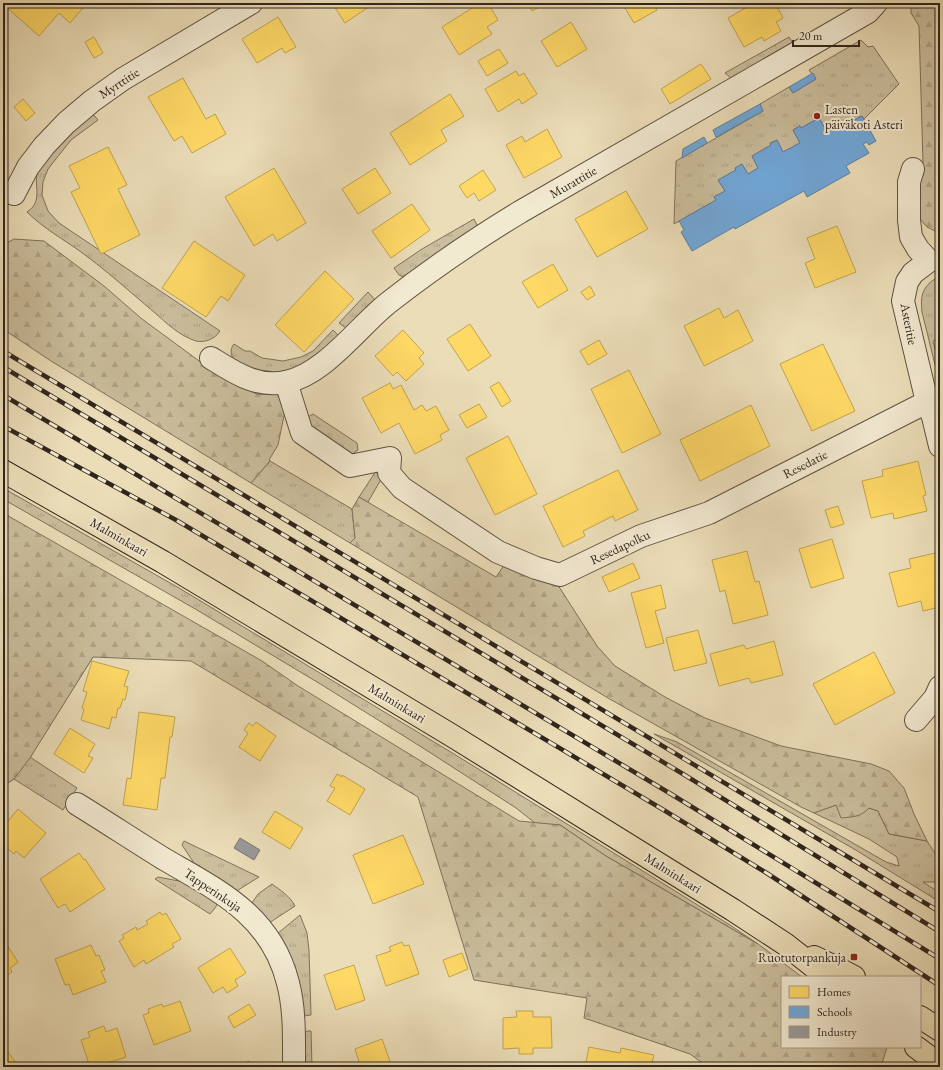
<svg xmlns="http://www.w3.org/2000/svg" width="943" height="1070" font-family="'EB Garamond',serif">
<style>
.grass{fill:url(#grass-tufts);stroke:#7e725c}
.forest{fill:url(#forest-firs);stroke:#7e725c}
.homes{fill:#ffd966;stroke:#c1a350}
.schools{fill:#6fa8dc;stroke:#5c81a2}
.industry{fill:#999;stroke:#7a7673}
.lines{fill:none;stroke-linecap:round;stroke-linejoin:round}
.minor-casing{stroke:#5f5342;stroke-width:24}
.major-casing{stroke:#30251b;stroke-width:24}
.minor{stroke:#f2e9d1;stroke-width:22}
.major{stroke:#ebddb8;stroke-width:22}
.rail-casing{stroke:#30251b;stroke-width:4.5}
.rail{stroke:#f2e9d1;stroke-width:3;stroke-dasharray:9;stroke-linecap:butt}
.poi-dot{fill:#8f2418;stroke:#f2e9d1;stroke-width:1.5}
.labels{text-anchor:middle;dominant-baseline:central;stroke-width:4;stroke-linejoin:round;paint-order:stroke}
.street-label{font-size:13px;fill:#30251b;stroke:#f2e9d1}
.poi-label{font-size:13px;fill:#30251b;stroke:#f2e9d1;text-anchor:start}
</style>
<defs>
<pattern id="grass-tufts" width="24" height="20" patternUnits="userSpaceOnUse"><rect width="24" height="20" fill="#cbbe9d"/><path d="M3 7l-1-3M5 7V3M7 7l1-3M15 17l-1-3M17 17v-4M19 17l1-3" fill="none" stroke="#afa387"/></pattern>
<pattern id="forest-firs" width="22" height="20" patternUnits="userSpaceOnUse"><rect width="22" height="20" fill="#cbbe9d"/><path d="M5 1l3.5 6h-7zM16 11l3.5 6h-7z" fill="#afa387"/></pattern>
</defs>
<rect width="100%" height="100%" fill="#ebddb8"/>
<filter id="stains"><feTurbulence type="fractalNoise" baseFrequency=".005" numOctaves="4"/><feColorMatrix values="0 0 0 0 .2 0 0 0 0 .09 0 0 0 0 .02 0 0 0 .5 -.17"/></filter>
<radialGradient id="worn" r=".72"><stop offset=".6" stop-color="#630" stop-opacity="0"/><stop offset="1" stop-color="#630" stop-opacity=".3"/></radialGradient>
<!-- grass -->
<g class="grass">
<path d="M789,37l4,6 -61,36 -7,-6z"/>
<path d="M861,40l7,7 5,-1 26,38 -35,35 -2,-3 -21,11 -3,-4 -12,7 -7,-12 -18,10 -2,-1 -6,3 7,13 -17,9 -6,-12 -7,3 1,2 -19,11 6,12 -10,6 -6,-10 -7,4 1,2 -18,10 7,11 -11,6 2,3 -42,24 2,-63 87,-50 -3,-7 29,-17 4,6 23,-14 -7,-9z"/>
<path d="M92,113l6,7 -27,20 -23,29 -5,13 -1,13 6,16 11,12 161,108c-5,8 -15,12 -24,10 -16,-5 -30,-18 -42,-29 -24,-20 -48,-42 -73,-60 -18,-13 -38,-24 -54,-40 19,-12 3,-32 13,-48 4,-6 11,-11 16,-16 12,-11 24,-23 36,-35z"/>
<path d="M474,219l4,8 -72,51 -7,-3 -5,-7 28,-19z"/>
<path d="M940,276v62l-7,3 7,28v16l-18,-73c-2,-18 1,-27 18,-36z"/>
<path d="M368,292l9,10 -31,26 -7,-5z"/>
<path d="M333,330l5,5c-21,20 -43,43 -76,38 -8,-2 -18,-7 -26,-10 -5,-6 -7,-13 -2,-19l11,7h5l12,7 21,3 18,-4 12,-6z"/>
<path d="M313,414l44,29 1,7 -6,4 -42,-26 -2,-11z"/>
<path d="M270,461l82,48 3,29 -5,5 -99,-60z"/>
<path d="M376,471l7,5 -15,26 -9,-5z"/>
<path d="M3,488l176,100 275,166 276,171 28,19 -152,-88 -46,-31 -25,-2 -19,-15 -93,-60 -101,-63 -125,-75 -194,-111z"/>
<path d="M3,652l90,5 -63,100 47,31 -14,22 -49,-31 -11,7z"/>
<path d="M654,734l23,8 209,120 13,4 -2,-9 -28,-18 -55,-26 22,-8 33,3 9,3 11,23 38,7 13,20v21h-17l17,11v9l-86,-53z"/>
<path d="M184,841l75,36 -24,15 -39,-26 -14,-21z"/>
<path d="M158,877l26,5 34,21 -3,5 -5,6 -55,-35z"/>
<path d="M272,884c8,6 18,12 23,22l-26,17 -17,-20 6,-9z"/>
<path d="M300,915l7,18 2,17 2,65 -7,1 -27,-82z"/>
<path d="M307,1031h4l1,36h-8l-1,-32z"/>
</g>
<!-- forest -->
<g class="forest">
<path d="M911,3h29v229l-5,-1 -8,-4 -7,-8 -5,-43 8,-13 -4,-137 -8,-13z"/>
<path d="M14,239l30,2 60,45 38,33 79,58 36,17h25l3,17 -7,34 -9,15 1,1 -19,22 -200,-122 -48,-32v-84z"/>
<path d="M359,497l137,80 11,-16 47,18 43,67 18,20 50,31 40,21 76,28 90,18 18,7 15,17 10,26 13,27 -38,-7 -11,-23 -9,-3c-8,9 -17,9 -28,10l-5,-13 -22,8 -13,-6 -193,-109 -258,-155 5,-5 -3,-29z"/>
<path d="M3,513l259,148 36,25 221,135 41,4 46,31 152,88 44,33h-20v70h105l-6,20h-173l-18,-13 -106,-36 3,-20 -113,-18 -56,-183 -227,-136 -98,-4 -63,101 -16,21 -11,7z"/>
</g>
<!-- homes -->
<g class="homes">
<path d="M5,3h82l-17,20 -11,-10 -20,23 -35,-31z"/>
<path d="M332,3h41v1l-28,19z"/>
<path d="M480,3h8l10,17 -11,7 5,7 -33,21 -17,-28z"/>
<path d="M527,3h19l-14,8z"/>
<path d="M622,3h37l-5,3 3,4 -23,13z"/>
<path d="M754,3h21l8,15 -7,4 5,9 -17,10 -2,-4 -18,10 -16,-29z"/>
<path d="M278,17l18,30 -11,6 -3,-5 -25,15 -15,-24z"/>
<path d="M571,22l16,27 -30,18 -16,-26z"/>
<path d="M94,37l9,16 -9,5 -9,-16z"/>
<path d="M499,49l9,14 -21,13 -9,-15z"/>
<path d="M701,64l10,15 -41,25 -9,-15z"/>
<path d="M516,71l3,5 5,-3 13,21 -15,10 -3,-5 -21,13 -13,-23z"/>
<path d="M183,78l23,41 9,-5 11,20 -34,19 -10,-17 -8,5 -26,-44z"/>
<path d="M450,94l14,22 -23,14 6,11 -37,24 -20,-32z"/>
<path d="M23,99l12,14 -9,8 -12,-14z"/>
<path d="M547,129l15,28 -38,21 -18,-33 16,-9 3,6z"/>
<path d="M108,147l19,38 -9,4 22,46 -39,19 -30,-62 9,-4 -11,-22z"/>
<path d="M274,168l32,55 -29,18 -4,-7 -19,12 -29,-49z"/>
<path d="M375,168l16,25 -33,21 -16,-25z"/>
<path d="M483,170l13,20 -17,11 -5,-8 -7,5 -8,-12z"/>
<path d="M626,191l22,38 -51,28 -22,-38z"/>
<path d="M412,204l18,26 -39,28 -19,-27z"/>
<path d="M837,226l19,46 -41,16 -10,-25 10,-4 -8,-21z"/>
<path d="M194,241l51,34 -17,26 -7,-5 -15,21 -44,-29z"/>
<path d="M553,264l15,26 -30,18 -16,-26z"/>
<path d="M325,271l29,28 -50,53 -29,-27z"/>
<path d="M590,286l5,9 -8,5 -6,-8z"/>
<path d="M719,308l5,10 14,-8 15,31 -49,25 -20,-40z"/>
<path d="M470,324l21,32 -23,15 -21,-32z"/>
<path d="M403,330l21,23 -5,5 5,6 -18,17 -9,-9 -4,4 -18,-20z"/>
<path d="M599,340l8,14 -19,11 -8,-14z"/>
<path d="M823,344l32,67 -43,20 -32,-67z"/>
<path d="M629,370l32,64 -39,19 -31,-64z"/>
<path d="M499,382l12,19 -9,6 -12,-20z"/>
<path d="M390,383l3,6 8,-4 13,25 8,-5 4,6 10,-5 13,24 -9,5 2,5 -27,14 -16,-31 -18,10 -19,-35z"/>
<path d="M479,404l8,13 -20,11 -8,-13z"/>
<path d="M751,405l19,41 -70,35 -20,-41z"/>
<path d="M508,436l29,58 -42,21 -29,-57z"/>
<path d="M918,461l8,34 -3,1 4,15 -33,8 -1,-6 -22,5 -9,-37 21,-5 -1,-6z"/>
<path d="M618,470l20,40 -23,11 -2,-5 -30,15 2,5 -22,11 -20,-41z"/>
<path d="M838,506l6,18 -13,4 -6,-18z"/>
<path d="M832,539l12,39 -33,10 -12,-39z"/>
<path d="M747,551l8,31 4,-1 9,34 -35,9 -8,-34 -5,2 -8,-32z"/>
<path d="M940,552v55l-17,4 -2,-10 -23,6 -9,-34 22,-5 -2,-9z"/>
<path d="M633,563l7,15 -31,14 -7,-15z"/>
<path d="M661,585l5,23 -11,3 9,32 -18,5 -15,-55z"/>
<path d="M698,630l9,33 -33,8 -8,-33z"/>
<path d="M774,641l9,34 -32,8 -2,-5 -30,8 -9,-32 34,-9 2,4z"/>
<path d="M874,652l21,41 -60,32 -22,-41z"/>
<path d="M92,661l37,10 -5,15 4,1 -3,13 -2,-1 -3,9h-2l-2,10 -4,-1 -3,12 -28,-9 3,-11 -2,-1 5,-16 -4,-1z"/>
<path d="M139,712l36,5 -3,20h-2l-5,41h-4l-4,32 -34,-5 4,-27 4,1z"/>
<path d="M256,722l20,14 -16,25 -21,-14 9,-14 -4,-3 5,-7 4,3z"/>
<path d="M70,728l25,16 -7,12 5,2 -9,15 -30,-19z"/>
<path d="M337,774l5,3v-2l23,14 -15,26 -23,-14 8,-13 -5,-2z"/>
<path d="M18,809l28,24 -22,25 -8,-7 -2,3 -11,-9 3,-3 -3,-3v-12z"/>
<path d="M275,811l28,17 -13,21 -28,-17z"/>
<path d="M403,835l21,49 -51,20 -20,-49z"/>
<path d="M79,853l5,7 1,-1 20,30 -35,23 -5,-8 -7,4 -18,-29z"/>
<path d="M160,912l2,3 4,-2 15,26 -9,5 2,3 -28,17 -2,-4 -10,7 -15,-26 5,-3 -2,-3 14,-8 1,3 11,-6 -2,-3z"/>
<path d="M3,939l15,23 -8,6 2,4 -9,6z"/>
<path d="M402,942l2,4 5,-1 10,29 -33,12 -10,-30 15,-5 -2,-4z"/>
<path d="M91,945l5,11 3,-1 6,15 -4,1 5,11 -33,13 -4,-11 -4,1 -10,-26z"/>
<path d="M230,948l16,25 -11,7 3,6 -11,7 -4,-6 -10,6 -15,-25z"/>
<path d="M462,953l6,16 -19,8 -6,-17z"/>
<path d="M354,965l11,35 -29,10 -12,-35z"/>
<path d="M180,1001l11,30 -37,14 -11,-30 6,-2 -1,-4 14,-5 1,3z"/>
<path d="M249,1004l7,11 -22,13 -6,-11z"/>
<path d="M516,1011h17v6h18l1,31h-19v6h-14v-6l-16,1v-31l14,-1z"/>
<path d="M104,1026l2,6 11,-4 9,29 -31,10h-5l-9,-27 9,-3 -2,-5z"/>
<path d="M382,1039l10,28h-38l6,-2 -5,-16z"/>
<path d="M589,1047l31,6 1,-5 33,7 -3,12h-66z"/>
<path d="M5,1048l14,19h-16v-17z"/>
<path d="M249,1061l2,6h-17z"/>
</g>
<!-- schools -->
<g class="schools">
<path d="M813,73l3,6 -23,14 -4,-6z"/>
<path d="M760,104l3,7 -47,26 -3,-7z"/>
<path d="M862,116l14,25 -7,4 -2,-3 -4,2 6,9 -23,13 4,7 -43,24 -3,-6 -69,38 -1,-2 -42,24 -11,-19 3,-2 -5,-9 37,-21 -2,-3 11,-6 -7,-11 18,-10 -1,-2 7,-4 6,10 10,-6 -6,-12 19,-11 -1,-1 7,-4 6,12 17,-9 -7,-13 7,-4 1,2 18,-10 7,12 12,-7 3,4z"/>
<path d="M704,137l3,6 -25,15 1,-9z"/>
</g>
<!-- industry -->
<path class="industry" d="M240,838l20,12 -6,10 -20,-12z"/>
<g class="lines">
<defs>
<g id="minor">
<path d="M913,169l-4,13v38l2,17 7,12 11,12 -16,12 -6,9 -4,19 24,101 6,15 7,29"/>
<path d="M14,194l14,-27 16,-21 22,-23 26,-22 31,-22 128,-76"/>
<path d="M211,358c24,15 46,30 75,24 39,-8 72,-55 102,-79 42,-33 86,-63 132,-91l348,-200 8,-9"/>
<path d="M286,382l16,51 48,33 40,-8 -1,15 13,15 96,64 38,16 24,7 81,-39 68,-23 218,-111"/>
<path d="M916,720l19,-22 5,-11"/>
<path d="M77,804c29,18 58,37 87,55 55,32 107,56 124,124 7,27 6,56 6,84"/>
</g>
<g id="major">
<path d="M3,471l160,91 288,173 282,175 52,34 42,33"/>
<path d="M814,957l27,13 13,7"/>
<path d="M920,1017l20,13"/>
<path d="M916,1047l24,18"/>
</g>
</defs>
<!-- minor casing -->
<use href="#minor" class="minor-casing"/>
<!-- major casing -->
<use href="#major" class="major-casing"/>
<!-- minor -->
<use href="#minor" class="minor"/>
<!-- major -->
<use href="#major" class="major"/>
<defs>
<g id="rail">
<path d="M3,351l937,561"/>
<path d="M3,367l680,407 257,158"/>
<path d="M3,395l668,399 269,165"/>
<path d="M3,426l173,94 486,289 103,63 175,114"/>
</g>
</defs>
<!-- rail casing -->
<use href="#rail" class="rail-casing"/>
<!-- rail -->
<use href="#rail" class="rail"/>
</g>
<!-- markers -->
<g class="poi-dot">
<circle cx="817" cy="116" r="4"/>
<rect x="850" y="953" width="8" height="8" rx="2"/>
</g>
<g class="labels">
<!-- street labels -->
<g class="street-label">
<text transform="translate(119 83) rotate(-33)">Myrttitie</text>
<text transform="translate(573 182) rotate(-30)">Murattitie</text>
<text transform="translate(909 324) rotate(79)">Asteritie</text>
<text transform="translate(805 464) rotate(-27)">Resedatie</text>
<text transform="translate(119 537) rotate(30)">Malminkaari</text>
<text transform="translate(620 547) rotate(-25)">Resedapolku</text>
<text transform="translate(397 703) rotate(31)">Malminkaari</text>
<text transform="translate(673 873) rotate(32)">Malminkaari</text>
<text transform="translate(213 890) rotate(34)">Tapperinkuja</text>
</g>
<!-- poi labels -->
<g class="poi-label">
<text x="825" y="109">Lasten<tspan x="825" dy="15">päiväkoti Asteri</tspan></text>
<text x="846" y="957" text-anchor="end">Ruotutorpankuja</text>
</g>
</g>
<!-- margin -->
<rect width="943" height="1070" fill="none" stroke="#ebddb8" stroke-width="16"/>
<rect x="4" y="4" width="935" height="1062" fill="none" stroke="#30251b" stroke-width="2"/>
<rect x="8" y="8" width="927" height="1054" fill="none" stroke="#30251b"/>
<!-- legend -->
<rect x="781" y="976" width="140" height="72" fill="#f2e9d1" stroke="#a49b88"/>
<rect x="789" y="986" width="20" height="12" fill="#ffd966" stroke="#a49b88"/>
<text x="817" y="996" font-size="12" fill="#30251b">Homes</text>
<rect x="789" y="1006" width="20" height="12" fill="#6fa8dc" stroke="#a49b88"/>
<text x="817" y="1016" font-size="12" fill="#30251b">Schools</text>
<rect x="789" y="1026" width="20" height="12" fill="#999999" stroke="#a49b88"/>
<text x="817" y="1036" font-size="12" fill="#30251b">Industry</text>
<!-- scale -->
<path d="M793 40v6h66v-6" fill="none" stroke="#30251b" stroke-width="2"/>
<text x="799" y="40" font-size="12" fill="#30251b" stroke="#f2e9d1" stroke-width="3" paint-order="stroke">20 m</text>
<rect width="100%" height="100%" filter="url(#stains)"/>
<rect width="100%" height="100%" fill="url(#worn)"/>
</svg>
